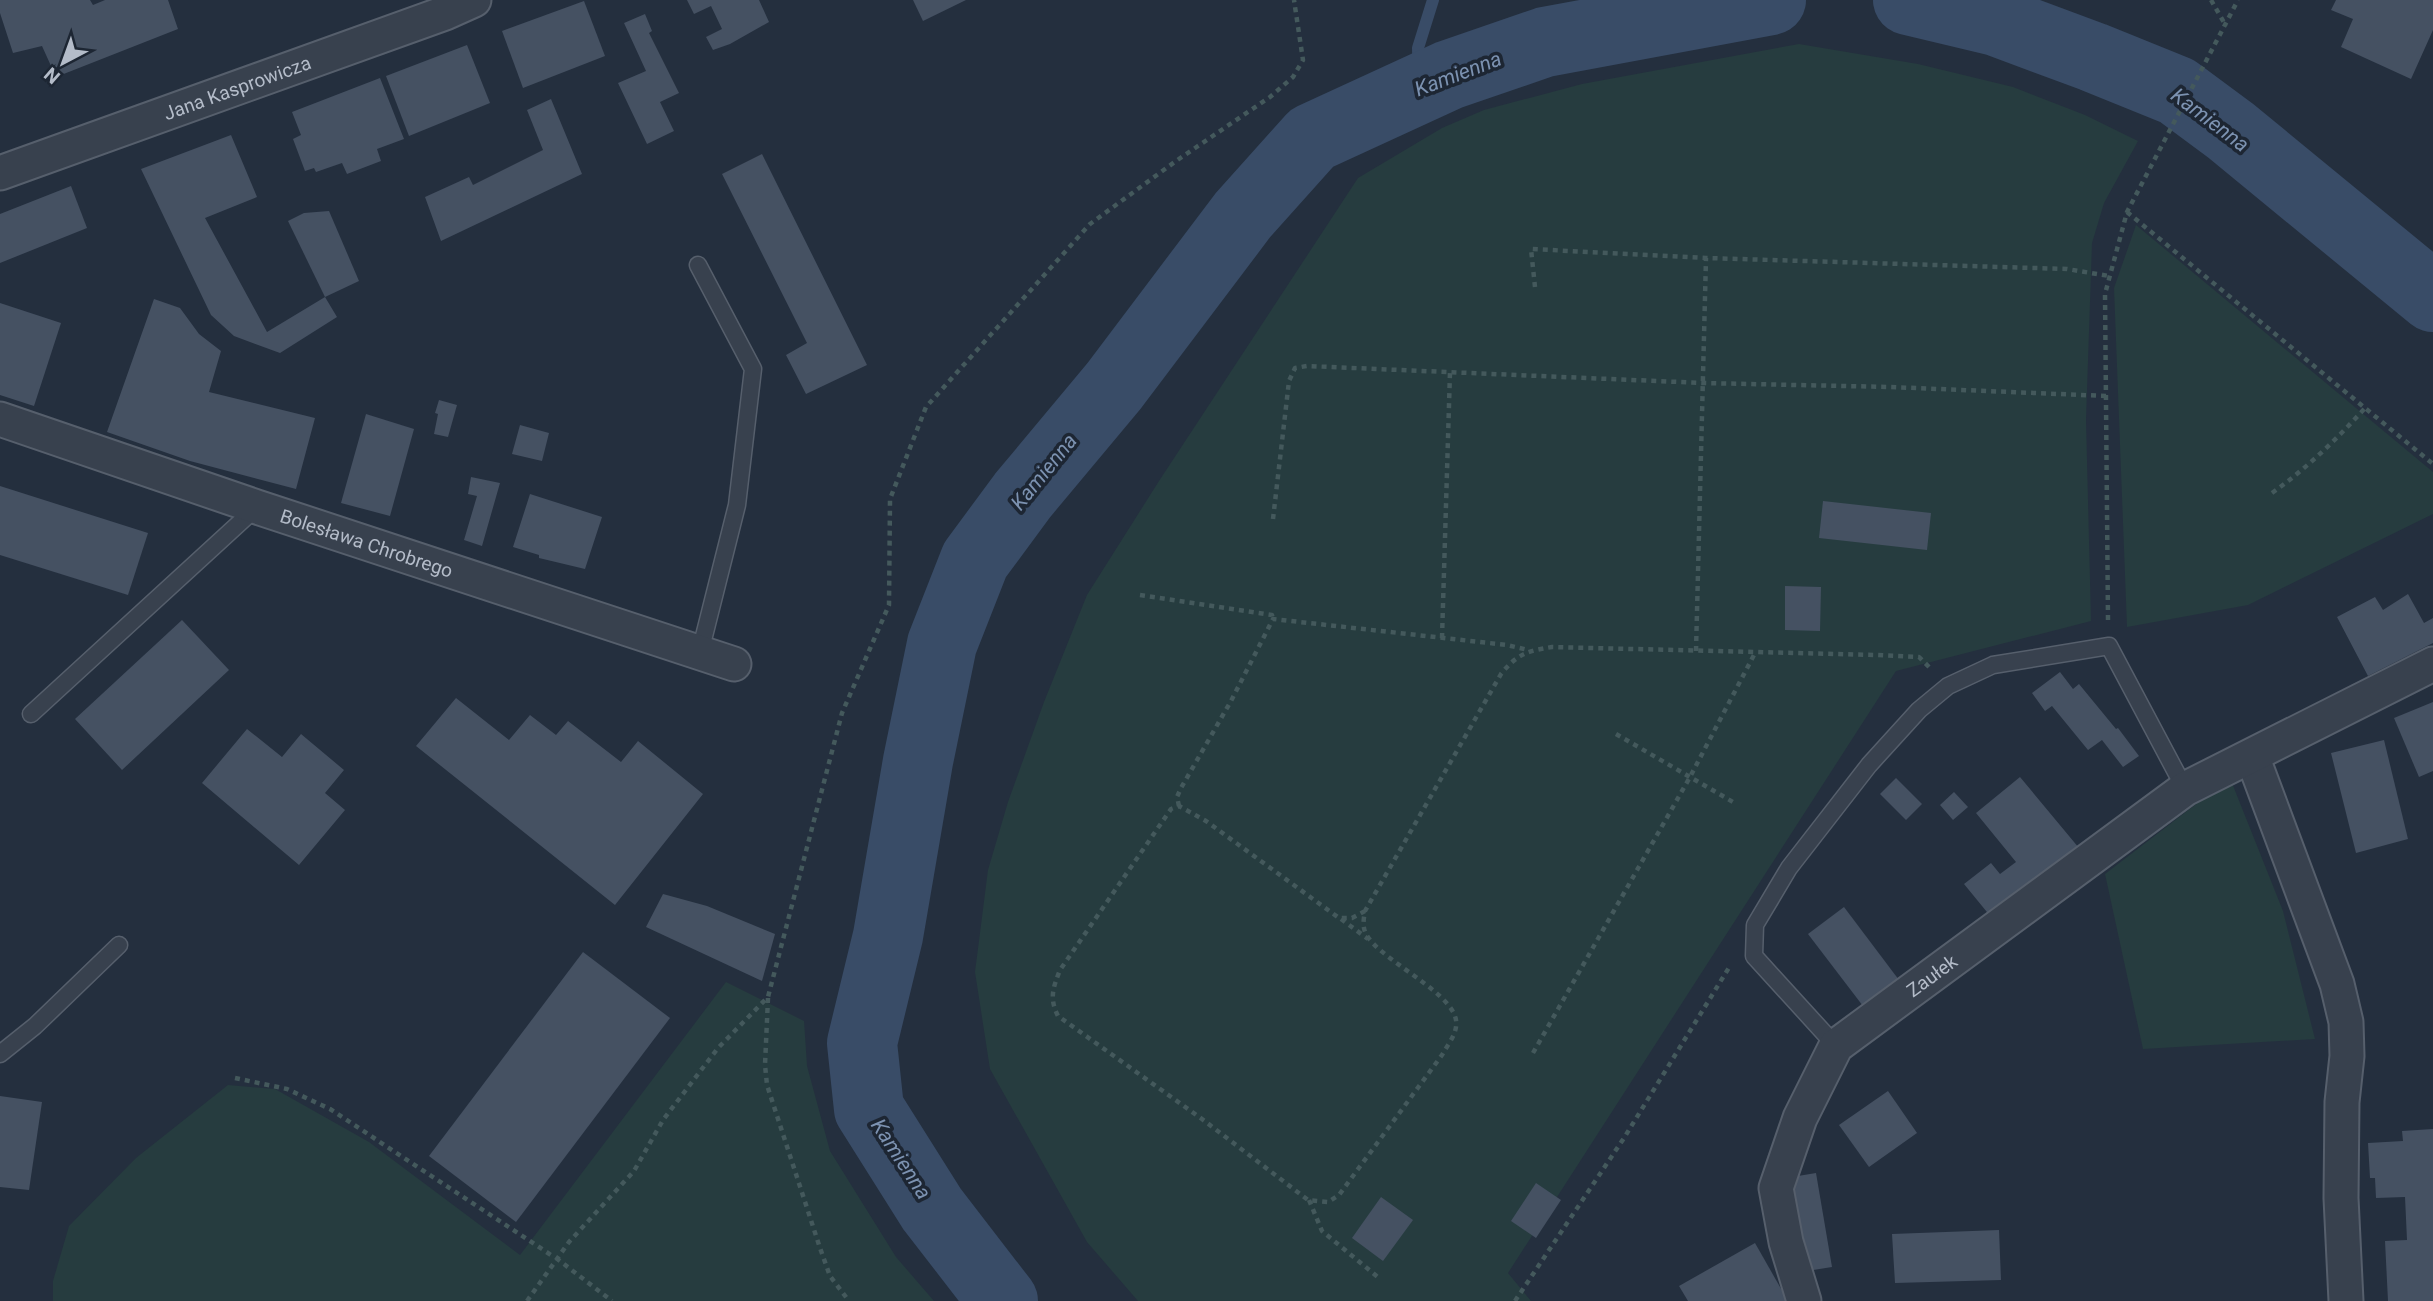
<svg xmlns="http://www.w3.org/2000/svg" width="2433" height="1301" font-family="Roboto,sans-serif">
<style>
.green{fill:#263c3f}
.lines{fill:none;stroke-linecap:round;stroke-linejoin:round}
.stream{stroke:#394c67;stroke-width:12}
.river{stroke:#394c67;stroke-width:70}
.building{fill:#455162}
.lane-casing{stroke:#565f6c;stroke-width:19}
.street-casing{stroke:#565f6c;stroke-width:37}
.path{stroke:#44595c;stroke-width:4.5;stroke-dasharray:5 5;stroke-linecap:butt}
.lane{stroke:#38414e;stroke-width:16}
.street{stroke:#38414e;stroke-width:33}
.labels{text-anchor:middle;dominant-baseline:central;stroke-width:7;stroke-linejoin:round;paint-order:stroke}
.street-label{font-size:19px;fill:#b4bcc9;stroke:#1d2633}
.water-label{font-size:21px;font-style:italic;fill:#7c92b1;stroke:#1d2633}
</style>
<rect width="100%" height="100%" fill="#242f3e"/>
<!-- green -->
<g class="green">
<path d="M1799,44l119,20 95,23 72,28 53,26 -34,62 -12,40 -6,177 5,201 -195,50 -388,602 23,28h-393l-51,-59 -97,-173 -15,-97 13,-102 20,-68 36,-100 43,-107 72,-114 199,-303 84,-50 42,-18 98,-26z"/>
<path d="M2136,225l297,247v42l-185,91 -121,22 -13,-339z"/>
<path d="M2230,778l53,133 32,128 -172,10 -38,-175z"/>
<path d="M726,982l78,39 3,45 23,85 66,106 38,44h-881v-20l16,-55 67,-68 92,-73 47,4 94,53 151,113z"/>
</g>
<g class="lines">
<!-- stream -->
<path class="stream" d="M1419,87l-1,-39 15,-48"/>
<!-- river -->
<g class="river">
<path d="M1908,0l88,21 97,36 84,34 54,40 202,166"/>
<path d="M1003,1301l-71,-92 -63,-100 -7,-66 26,-107 30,-175 24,-117 33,-84 48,-65 91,-109 129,-171 69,-77 137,-63 96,-33 226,-42"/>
</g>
</g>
<!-- building -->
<g class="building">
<path d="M0,0h90l3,5 12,-5h63l10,29 -122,48 -14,-31 -29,7 -13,-40z"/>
<path d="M687,0h72l10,22 -39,22 -17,6 -7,-13 16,-8 -11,-23 -17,8z"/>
<path d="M913,0h53l-43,21z"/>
<path d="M2336,0h97v30l-22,49 -70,-32 12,-28 -22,-9z"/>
<path d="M584,1l21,55 -82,32 -21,-57z"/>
<path d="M645,14l7,17 -3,2 30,60 -19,9 14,29 -27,13 -29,-61 28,-12 -22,-48z"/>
<path d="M467,45l23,58 -81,33 -23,-60z"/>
<path d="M380,78l24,61 -27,10 4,12 -34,13 -5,-11 -26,9 -2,-4 -9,3 -12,-32 8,-4 -9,-23z"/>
<path d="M551,99l31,75 -141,67 -16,-44 44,-20 4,8 70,-35 -16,-40z"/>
<path d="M231,135l26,62 -52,21 62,114 58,-35 12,20 -57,36 -46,-17 -23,-21 -70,-146z"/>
<path d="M762,154l105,211 -61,29 -20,-39 21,-12 -85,-169z"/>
<path d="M71,186l16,42 -87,35v-49z"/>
<path d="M329,211l30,70 -34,16 -37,-76 16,-8z"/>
<path d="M154,299l26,9 19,26 22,17 -12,41 106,26 -19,71 -106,-28 -83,-29z"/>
<path d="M0,303l61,20 -27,83 -34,-11z"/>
<path d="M439,400l18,5 -9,32 -14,-3 4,-20 -3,-1z"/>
<path d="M366,414l48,15 -24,87 -49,-13z"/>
<path d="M520,425l29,8 -7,28 -30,-7z"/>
<path d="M471,477l29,6 -18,63 -18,-6 13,-44 -9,-2z"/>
<path d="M0,486l148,47 -20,62 -128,-40z"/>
<path d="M530,494l72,23 -17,52 -46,-11v-3l-26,-8z"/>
<path d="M1823,501l108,12 -4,37 -108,-12z"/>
<path d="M1785,586l36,1 -1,44 -35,-1z"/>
<path d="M2408,594l16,29 9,-5v25l-65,33 -31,-59 38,-20 8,13z"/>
<path d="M182,620l47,50 -107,100 -47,-51z"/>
<path d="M2060,672l13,17 6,-5 37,45 2,-1 21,28 -16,11 -21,-27 -14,10 -36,-44 -7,5 -13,-18z"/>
<path d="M456,698l53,42 21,-25 26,20 12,-14 53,41 17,-21 65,53 -88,111 -199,-159z"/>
<path d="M2433,702v69l-14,6 -25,-59z"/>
<path d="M247,729l35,28 19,-23 43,36 -19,23 20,17 -46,55 -97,-82z"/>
<path d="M2384,740l24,99 -52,14 -25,-100z"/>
<path d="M2020,777l59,71 -88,69 -27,-33 27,-21 9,11 16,-12 -40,-49z"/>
<path d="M1896,778l26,26 -16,16 -26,-26z"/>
<path d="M1954,792l14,15 -15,13 -13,-15z"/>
<path d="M663,894l44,12 68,28 -13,47 -116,-54z"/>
<path d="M1844,907l58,77 -36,26 -58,-76z"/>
<path d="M583,952l87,66 -154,204 -87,-66z"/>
<path d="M1888,1091l29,42 -48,34 -30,-42z"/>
<path d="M0,1096l42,6 -13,88 -29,-3z"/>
<path d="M2433,1129v172h-45l-3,-60 22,-1 -2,-43 -29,1 -1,-20h-5l-2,-35 35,-2 -1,-10z"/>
<path d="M1816,1173l16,94 -25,4 -15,-94z"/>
<path d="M1536,1183l25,17 -25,38 -25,-17z"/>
<path d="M1381,1197l32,23 -30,41 -31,-23z"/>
<path d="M1999,1230l2,50 -106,3 -3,-49z"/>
<path d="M1755,1243l33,58h-100l-9,-15z"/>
</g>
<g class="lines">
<defs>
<g id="lane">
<path d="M698,265l55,104 -16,136 -37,147"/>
<path d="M31,714l226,-207"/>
<path d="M1836,1046l-82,-90 1,-31 34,-57 80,-103 50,-55 29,-24 45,-21 116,-19 76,143"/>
<path d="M0,1054l35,-28 84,-81"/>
</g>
<g id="street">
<path id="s1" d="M0,173l445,-160 29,-13"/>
<path id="s2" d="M0,419l257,88 477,157"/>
<path d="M2252,756l85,228 9,38 1,34 -5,46 -1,96 5,103"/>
<path id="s3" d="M1804,1301l-18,-59 -10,-54 24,-70 36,-72 349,-257 248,-125"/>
</g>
</defs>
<!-- lane casing -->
<use href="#lane" class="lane-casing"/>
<!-- street casing -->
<use href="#street" class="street-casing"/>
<!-- path -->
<g class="path">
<path d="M2211,0l15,26"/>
<path d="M2127,212l306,252"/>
<path d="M1535,287l-4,-38 175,9 361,11 42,7"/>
<path d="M2272,493c35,-25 64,-53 93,-85"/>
<path d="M1273,519l16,-138 6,-13 12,-2 396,17 188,4 215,9"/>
<path d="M1140,595l132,20 1,4"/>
<path d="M2108,620l-3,-326 22,-82 111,-212"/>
<path d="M1442,638l8,-266"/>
<path d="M1696,651l10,-393"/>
<path d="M1616,734l117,68"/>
<path d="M1179,806l-2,-9 4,-9 50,-87 42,-82 234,26 21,5"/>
<path d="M1365,911l-13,7h-13l-133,-97 -27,-15 -8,3 -111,161c-7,18 -11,28 -2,46l144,103 106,81 20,2 11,-7 103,-140c6,-11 16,-22 14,-35 -5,-31 -88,-65 -92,-92 -1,-5 0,-12 1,-17l136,-237c16,-20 26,-23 51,-27l325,8 42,2 11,11"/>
<path d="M1341,919l27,20"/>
<path d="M768,998l-3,67 2,20 53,163 10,28 19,25"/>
<path d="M1533,1053l157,-276 65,-124"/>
<path d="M235,1078l52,11 43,20 221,146"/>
<path d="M1309,1200l13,31 57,47"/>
<path d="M556,1258l56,43"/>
<path d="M527,1301l42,-59 65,-71 29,-51 55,-72 50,-51 74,-284 47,-108 1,-106 36,-92 164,-183 86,-63 94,-64 23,-20 10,-17 -9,-60"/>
<path d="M1515,1301l109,-163 106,-172"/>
</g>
<!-- lane -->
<use href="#lane" class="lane"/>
<!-- street -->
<use href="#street" class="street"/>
</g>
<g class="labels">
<!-- street labels -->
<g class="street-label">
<text stroke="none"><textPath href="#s1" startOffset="252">Jana Kasprowicza</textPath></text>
<text stroke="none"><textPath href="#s2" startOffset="387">Bolesława Chrobrego</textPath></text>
<text stroke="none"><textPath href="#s3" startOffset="390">Zaułek</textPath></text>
</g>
<!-- water labels -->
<g class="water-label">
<text transform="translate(1458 74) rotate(-21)">Kamienna</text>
<text transform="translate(2210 120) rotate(37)">Kamienna</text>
<text transform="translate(1044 472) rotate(-51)">Kamienna</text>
<text transform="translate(901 1159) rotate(57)">Kamienna</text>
</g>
</g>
<!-- north arrow -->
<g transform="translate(63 63) rotate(221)" stroke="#1d2633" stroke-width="5" paint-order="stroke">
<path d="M0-5L12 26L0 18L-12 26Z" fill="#b4bcc9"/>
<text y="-10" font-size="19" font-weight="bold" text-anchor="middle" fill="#b4bcc9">N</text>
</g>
</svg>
